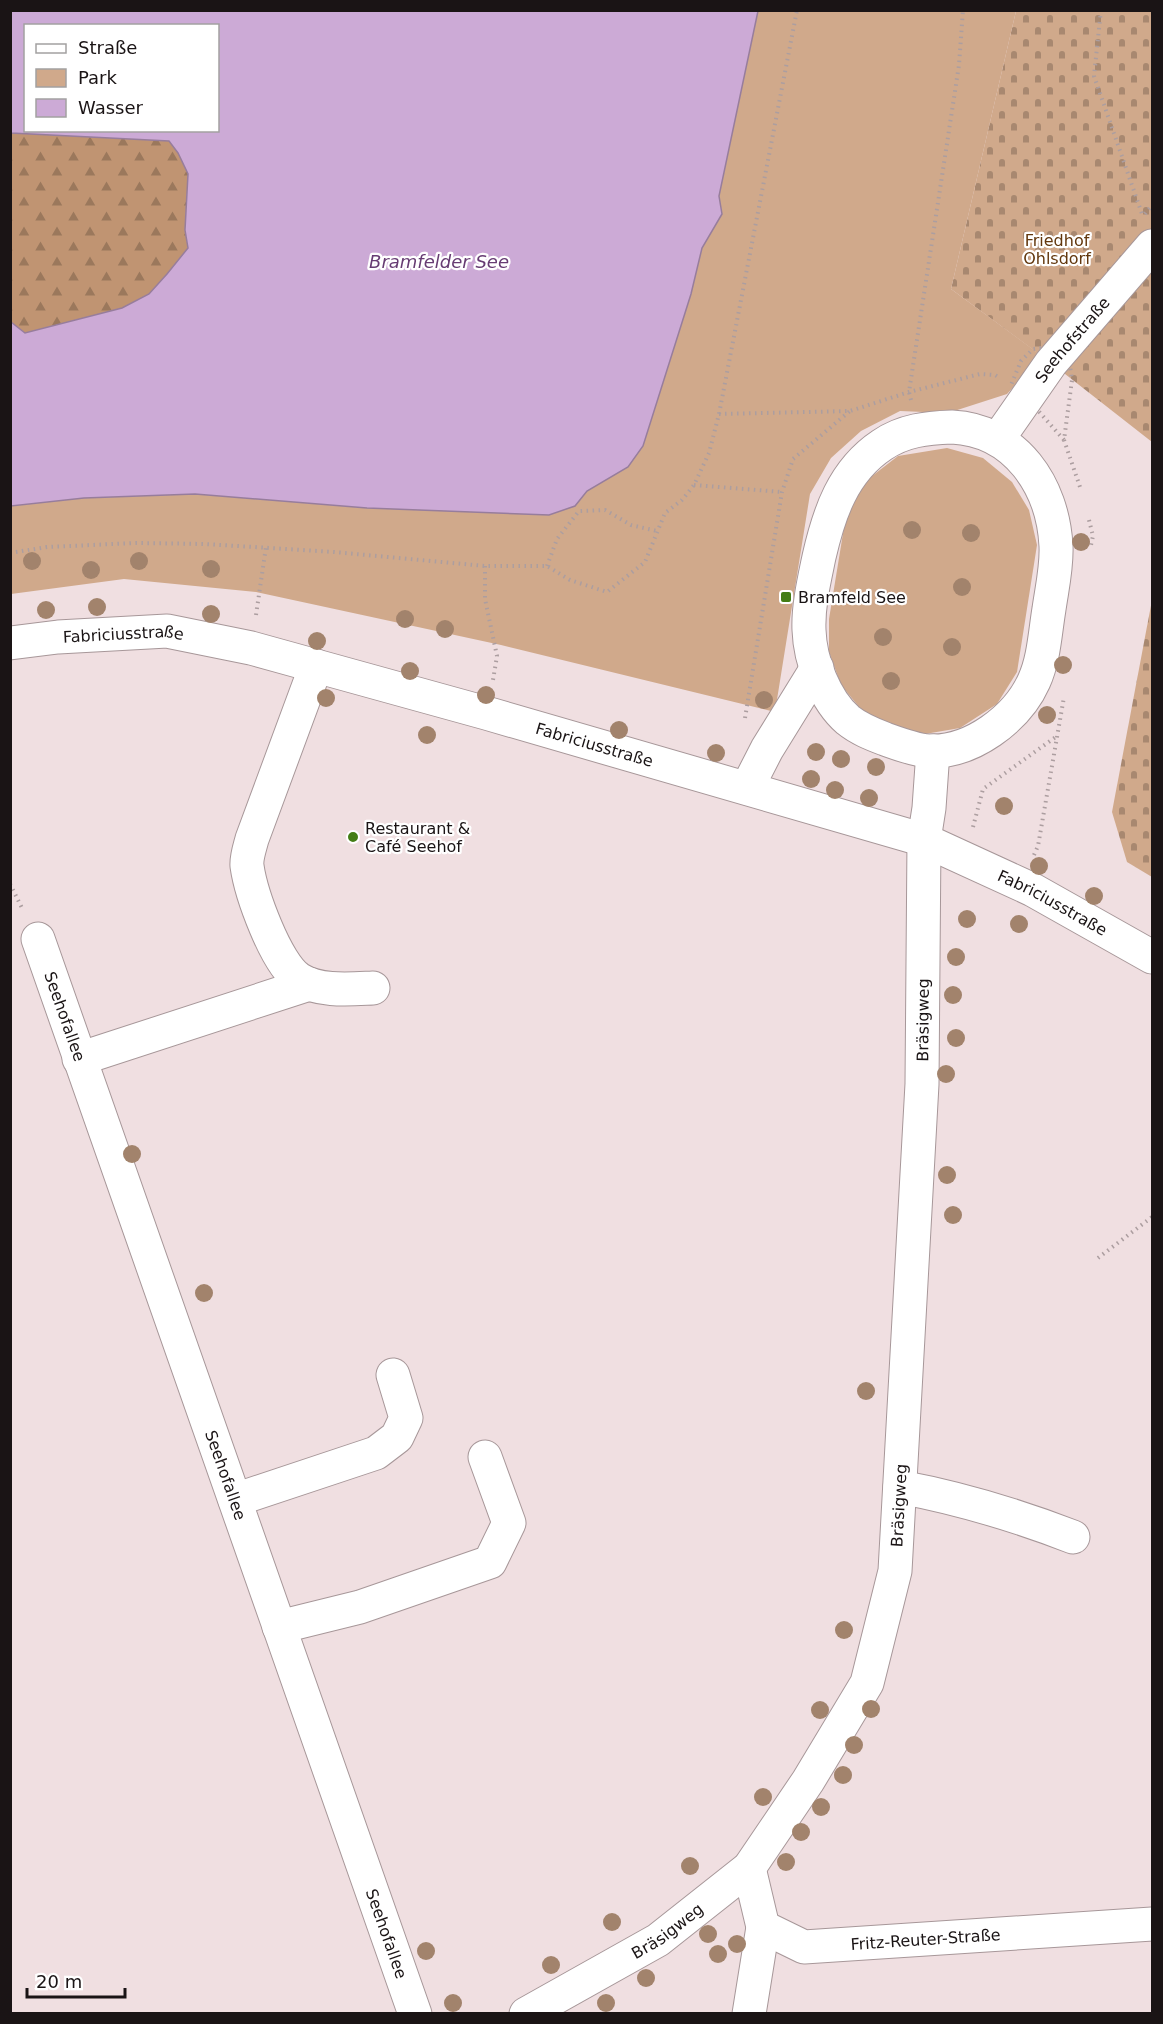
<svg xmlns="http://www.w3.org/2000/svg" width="1163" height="2024" font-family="'DejaVu Sans',sans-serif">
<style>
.forest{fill:url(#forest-firs)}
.cemetery{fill:url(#cemetery-stones)}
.green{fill:#d0a98b}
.water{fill:#ccaad6;stroke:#977d9c;stroke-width:1.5;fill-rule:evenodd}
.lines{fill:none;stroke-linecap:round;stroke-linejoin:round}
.minor-casing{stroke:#a79799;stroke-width:35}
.path{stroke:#ac9ea0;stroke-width:4;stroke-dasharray:1.5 4.5;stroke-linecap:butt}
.minor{stroke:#fff;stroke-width:33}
.tree{fill:#a2836c}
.poi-dot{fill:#437d15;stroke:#fff;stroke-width:2}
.labels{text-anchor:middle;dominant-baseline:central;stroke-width:4.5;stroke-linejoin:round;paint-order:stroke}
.park-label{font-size:16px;fill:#62370d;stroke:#fff}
.street-label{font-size:16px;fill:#1a1415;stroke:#fff}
.poi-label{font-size:16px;fill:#1a1415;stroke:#fff;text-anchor:start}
.water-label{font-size:18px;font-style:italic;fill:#673c73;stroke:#fff}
</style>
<defs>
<pattern id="forest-firs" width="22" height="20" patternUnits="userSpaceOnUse" patternTransform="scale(1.5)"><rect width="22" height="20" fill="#c09472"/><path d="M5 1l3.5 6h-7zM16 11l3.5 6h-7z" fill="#9b785c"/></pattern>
<pattern id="cemetery-stones" width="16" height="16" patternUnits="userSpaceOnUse" patternTransform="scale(1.5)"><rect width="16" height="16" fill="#d0a98b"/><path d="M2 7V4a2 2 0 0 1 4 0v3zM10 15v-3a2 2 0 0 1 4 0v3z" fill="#a88870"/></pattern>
</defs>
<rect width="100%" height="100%" fill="#f0dfe1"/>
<!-- forest -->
<path class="forest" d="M22,132l147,9 9,12 10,21 -3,56 3,18 -21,26 -18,20 -27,14 -97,25 -14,-11 -1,-189z"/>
<!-- cemetery -->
<g class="cemetery">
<path d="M1016,11h136v431l-101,-79 -100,-74z"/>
<path d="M1152,600v277l-25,-15 -15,-50z"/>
</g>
<!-- green -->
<g class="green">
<path d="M758,11h258l-65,278 91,67 -35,38 -59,19 -48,-2 -39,20 -30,27 -21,36 -35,218 -274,-67 -245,-53 -132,-13 -113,15 -1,-88 74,-8 111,-4 172,14 208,-2 11,-15 42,-24 15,-22 48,-151 11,-46 20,-34 -3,-18z"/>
<path d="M947,448l36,10 29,24 17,28 8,35 -20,127 -20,32 -37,24 -41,7 -55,-22 -23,-28 -12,-33v-33l18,-110 16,-26 35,-27z"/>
</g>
<!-- water -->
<path class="water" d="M11,10l747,1 -39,185 3,18 -20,34 -11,46 -48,152 -15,21 -41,24 -12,15 -26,9 -182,-7 -172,-14 -111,4 -73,8v-184l14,11 97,-25 27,-14 18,-20 21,-26 -3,-18 3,-56 -10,-21 -9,-12 -158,-8zM26,26h192v104h-192z"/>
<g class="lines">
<defs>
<g id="minor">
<path d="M952,427c64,3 101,59 104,119 1,21 -4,42 -7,63 -4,24 -5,50 -15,72 -17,38 -63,72 -105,70 -15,-1 -30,-7 -44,-12 -13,-5 -26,-10 -37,-19 -23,-20 -38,-59 -39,-90 -1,-24 5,-49 10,-73 10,-44 24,-86 63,-112 22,-15 45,-17 70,-18z"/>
<path id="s1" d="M998,439l53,-76 101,-117"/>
<path id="s2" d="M10,643l48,-6 109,-6 84,17 65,18 170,47 438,127 109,50 119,67"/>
<path d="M316,666l-64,173c-2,8 -6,19 -5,27 4,28 29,98 52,113 20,13 51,10 74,9"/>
<path d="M747,788l20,-39 50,-81"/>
<path id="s3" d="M38,939l377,1075"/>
<path d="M79,1059l230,-75"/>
<path d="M900,1487c59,11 116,28 173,50"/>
<path d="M235,1500l141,-47 21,-16 9,-19 -13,-43"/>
<path d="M279,1627l81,-20 130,-45 19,-39 -24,-66"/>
<path id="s4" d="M749,1868l14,59 41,20 348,-23"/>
<path id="s5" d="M526,2014l132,-74 91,-72 59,-87 59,-98 28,-112 27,-487 2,-244 5,-32 4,-57"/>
<path d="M749,2014l14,-87"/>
</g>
</defs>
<!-- minor casing -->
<use href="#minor" class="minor-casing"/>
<!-- path -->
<g class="path">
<path d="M1101,10l-7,66 48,138"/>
<path d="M1145,214l7,-9"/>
<path d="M1067,345l5,35 -8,60 -37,-42 -16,-13 10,-24 12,-12z"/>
<path d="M911,400l-2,-8 50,-327 4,-55"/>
<path d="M719,414l131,-3 59,-19 71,-18 15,1 5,3"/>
<path d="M1064,440l16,47"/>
<path d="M694,485l88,7"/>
<path d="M1089,520l4,16 -2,9"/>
<path d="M10,553l37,-6 89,-4 69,1 129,8 151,14h62l23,14 37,12 38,-30 20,-49 17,-13 12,-15 15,-32 10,-39 78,-404"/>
<path d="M485,566v33l12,57 -4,24"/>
<path d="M547,566l10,-27 22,-28 26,-1 26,15 26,6"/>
<path d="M256,615l10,-68"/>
<path d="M745,718l37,-226 11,-33 57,-48"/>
<path d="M973,827l10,-38 74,-53"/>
<path d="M1034,855l4,-9 26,-149"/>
<path d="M10,884l13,26"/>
<path d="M1098,1258l54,-41"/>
</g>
<!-- minor -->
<use href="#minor" class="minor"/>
</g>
<!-- trees -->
<g class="tree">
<circle cx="912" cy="530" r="9"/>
<circle cx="971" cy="533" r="9"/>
<circle cx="1081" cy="542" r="9"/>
<circle cx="32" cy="561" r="9"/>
<circle cx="139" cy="561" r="9"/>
<circle cx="211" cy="569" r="9"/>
<circle cx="91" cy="570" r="9"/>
<circle cx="962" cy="587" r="9"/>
<circle cx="97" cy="607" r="9"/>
<circle cx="46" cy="610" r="9"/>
<circle cx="211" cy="614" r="9"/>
<circle cx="405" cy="619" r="9"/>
<circle cx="445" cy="629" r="9"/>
<circle cx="883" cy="637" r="9"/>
<circle cx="317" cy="641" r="9"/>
<circle cx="952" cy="647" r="9"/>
<circle cx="1063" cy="665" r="9"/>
<circle cx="410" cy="671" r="9"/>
<circle cx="891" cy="681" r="9"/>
<circle cx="486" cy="695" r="9"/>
<circle cx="326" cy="698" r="9"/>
<circle cx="764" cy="700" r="9"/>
<circle cx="1047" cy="715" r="9"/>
<circle cx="619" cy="730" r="9"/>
<circle cx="427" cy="735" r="9"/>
<circle cx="816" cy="752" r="9"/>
<circle cx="716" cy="753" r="9"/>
<circle cx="841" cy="759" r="9"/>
<circle cx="876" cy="767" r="9"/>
<circle cx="811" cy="779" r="9"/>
<circle cx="835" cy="790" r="9"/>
<circle cx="869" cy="798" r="9"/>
<circle cx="1004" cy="806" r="9"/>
<circle cx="1039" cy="866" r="9"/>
<circle cx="1094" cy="896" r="9"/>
<circle cx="967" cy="919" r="9"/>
<circle cx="1019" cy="924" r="9"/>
<circle cx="956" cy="957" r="9"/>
<circle cx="953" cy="995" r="9"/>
<circle cx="956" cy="1038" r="9"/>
<circle cx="946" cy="1074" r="9"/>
<circle cx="132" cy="1154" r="9"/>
<circle cx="947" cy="1175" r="9"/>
<circle cx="953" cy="1215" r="9"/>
<circle cx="204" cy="1293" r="9"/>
<circle cx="866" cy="1391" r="9"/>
<circle cx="844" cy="1630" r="9"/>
<circle cx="871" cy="1709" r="9"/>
<circle cx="820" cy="1710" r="9"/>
<circle cx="854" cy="1745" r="9"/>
<circle cx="843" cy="1775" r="9"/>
<circle cx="763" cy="1797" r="9"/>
<circle cx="821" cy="1807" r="9"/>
<circle cx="801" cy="1832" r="9"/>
<circle cx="786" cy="1862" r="9"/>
<circle cx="690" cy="1866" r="9"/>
<circle cx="612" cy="1922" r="9"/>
<circle cx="708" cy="1934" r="9"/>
<circle cx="737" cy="1944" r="9"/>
<circle cx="426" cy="1951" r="9"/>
<circle cx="718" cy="1954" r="9"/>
<circle cx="551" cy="1965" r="9"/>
<circle cx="646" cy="1978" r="9"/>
<circle cx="453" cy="2003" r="9"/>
<circle cx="606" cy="2003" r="9"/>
</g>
<!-- markers -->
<g class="poi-dot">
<rect x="780" y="591" width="12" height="12" rx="3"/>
<circle cx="353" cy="837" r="6"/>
</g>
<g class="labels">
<!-- park labels -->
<g class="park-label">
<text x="1057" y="240">Friedhof<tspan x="1057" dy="18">Ohlsdorf</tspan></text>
</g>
<!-- street labels -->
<g class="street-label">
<text stroke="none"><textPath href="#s1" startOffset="124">Seehofstraße</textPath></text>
<text stroke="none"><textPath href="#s2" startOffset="114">Fabriciusstraße</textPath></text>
<text stroke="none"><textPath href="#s2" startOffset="600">Fabriciusstraße</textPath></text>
<text stroke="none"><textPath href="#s2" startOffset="1086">Fabriciusstraße</textPath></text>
<text stroke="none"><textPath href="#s3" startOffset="82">Seehofallee</textPath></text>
<text stroke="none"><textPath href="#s5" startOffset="1154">Bräsigweg</textPath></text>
<text stroke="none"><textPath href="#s3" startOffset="568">Seehofallee</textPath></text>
<text stroke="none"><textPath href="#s5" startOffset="668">Bräsigweg</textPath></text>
<text stroke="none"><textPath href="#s5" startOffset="164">Bräsigweg</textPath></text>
<text stroke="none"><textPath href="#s3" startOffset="1054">Seehofallee</textPath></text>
<text stroke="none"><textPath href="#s4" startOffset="228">Fritz-Reuter-Straße</textPath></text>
</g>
<!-- poi labels -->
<g class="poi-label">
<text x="798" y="597">Bramfeld See</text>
<text x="365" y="828">Restaurant &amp;<tspan x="365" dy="18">Café Seehof</tspan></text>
</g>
<!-- water labels -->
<g class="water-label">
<text x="439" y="261">Bramfelder See</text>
</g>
</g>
<!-- border -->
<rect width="1163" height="2024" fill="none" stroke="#1a1415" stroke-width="24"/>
<!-- legend -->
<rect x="24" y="24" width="195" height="108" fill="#ffffff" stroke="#a3a1a1" stroke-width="1.5"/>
<rect x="36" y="44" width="30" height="9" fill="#ffffff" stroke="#a3a1a1" stroke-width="1.5"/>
<text x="78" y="54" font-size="18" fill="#1a1415">Straße</text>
<rect x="36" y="69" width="30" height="18" fill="#d0a98b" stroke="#a3a1a1" stroke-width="1.5"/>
<text x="78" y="84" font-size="18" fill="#1a1415">Park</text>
<rect x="36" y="99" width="30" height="18" fill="#ccaad6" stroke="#a3a1a1" stroke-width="1.5"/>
<text x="78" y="114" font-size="18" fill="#1a1415">Wasser</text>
<!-- scale -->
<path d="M27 1988v9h98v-9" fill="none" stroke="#1a1415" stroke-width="3"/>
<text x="36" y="1988" font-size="18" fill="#1a1415" stroke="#ffffff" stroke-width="4.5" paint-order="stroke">20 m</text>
</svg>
